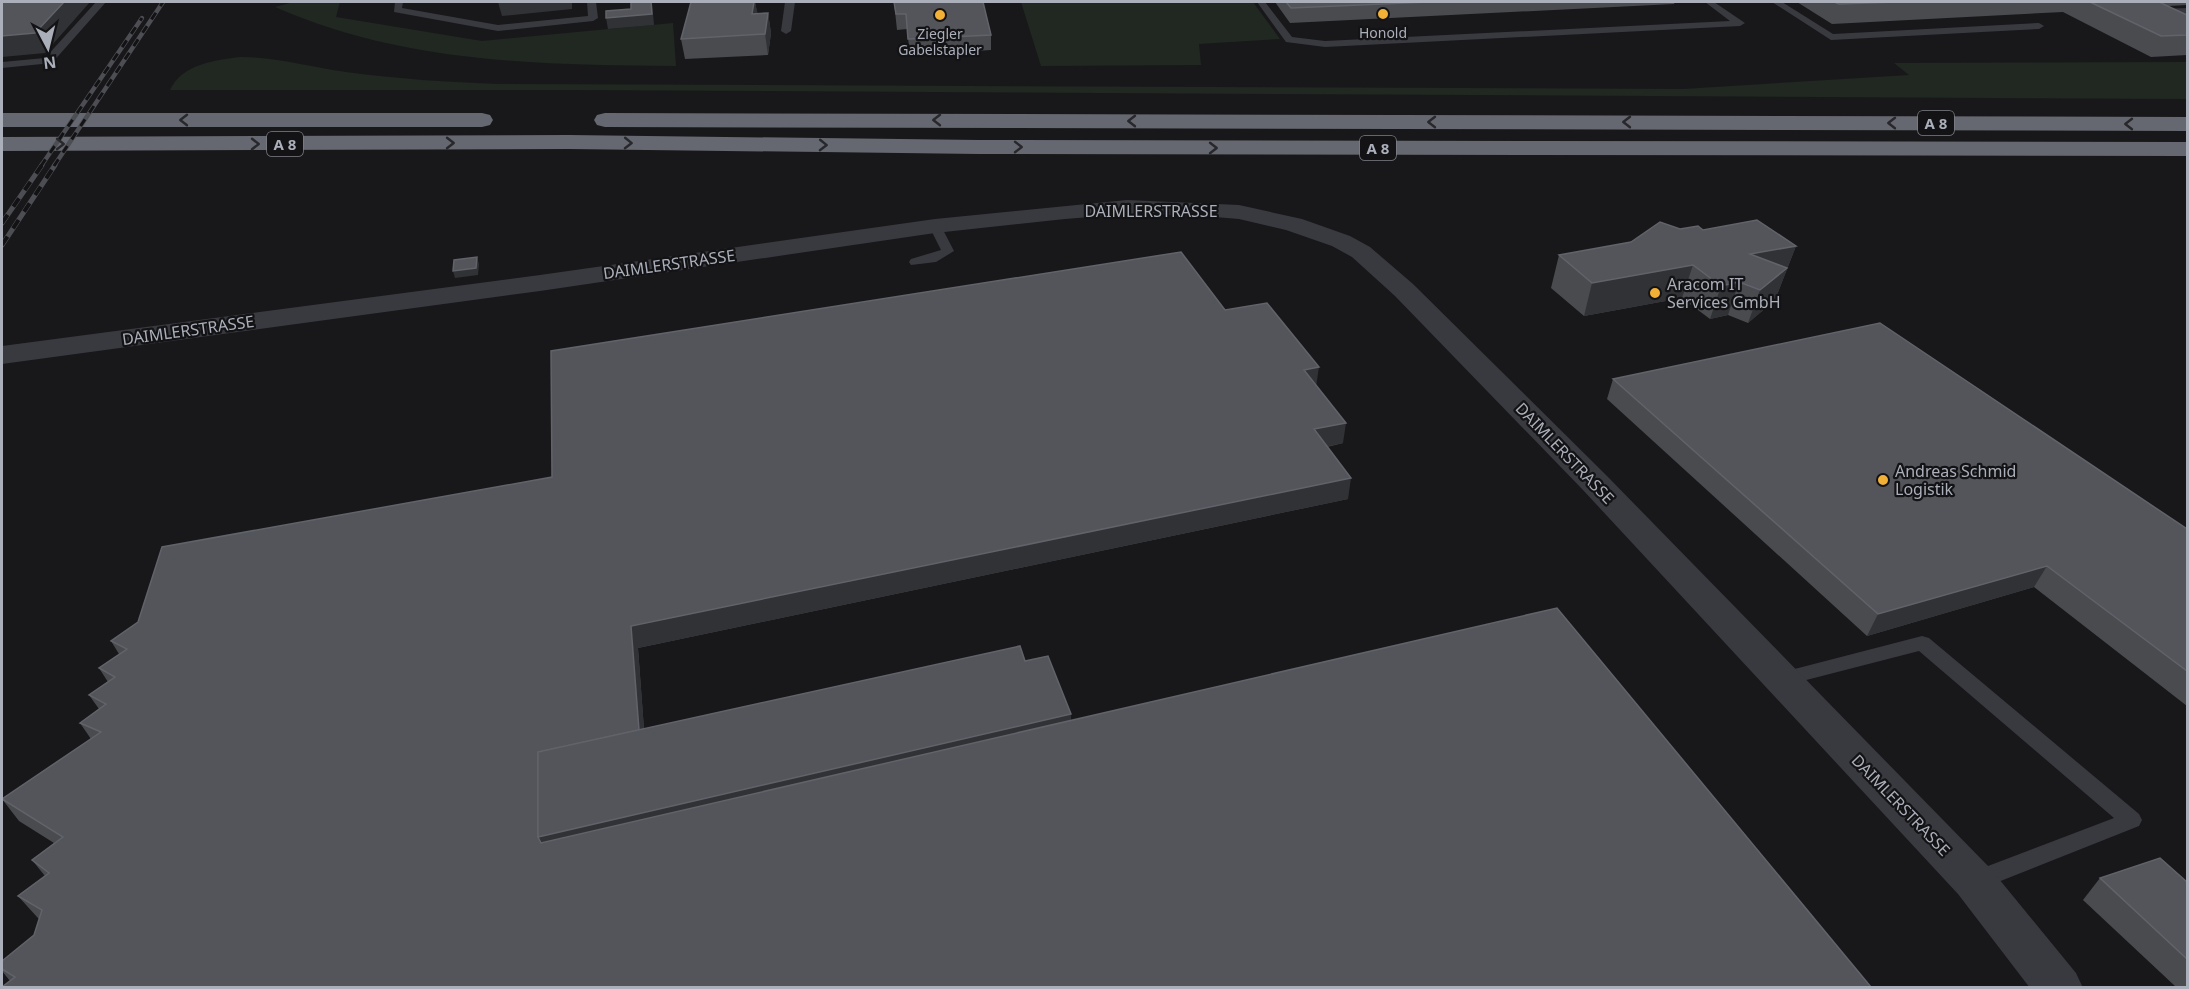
<svg xmlns="http://www.w3.org/2000/svg" width="2189" height="989" font-family="'Noto Sans',sans-serif">
<style>
.green{fill:#202821}
.lines{fill:none;stroke-linecap:round;stroke-linejoin:round}
.lane{fill:#393a3f;fill-rule:evenodd}
.street{fill:#393a3f;fill-rule:evenodd}
.highway{fill:#656870;fill-rule:evenodd}
.rail-far1-casing{stroke:#4c4e54;stroke-width:4.5}
.rail-casing{stroke:#4c4e54;stroke-width:5}
.rail-far1{stroke:#131315;stroke-width:3;stroke-dasharray:8;stroke-linecap:butt}
.rail{stroke:#131315;stroke-width:4;stroke-dasharray:10;stroke-linecap:butt}
.wall{fill:#494b4f}
.shaded-wall{fill:#313235}
.building{fill:#54555b;stroke:#61636a;stroke-width:1.5}
.oneway{stroke:#28282c}
.poi-dot{fill:#f2b037;stroke:#131315;stroke-width:2}
.labels{text-anchor:middle;dominant-baseline:central;stroke-width:4.5;stroke-linejoin:round;paint-order:stroke}
.far-poi-label{font-size:14px;fill:#aaafba;stroke:#131315}
.shield{fill:#131315;stroke:#7d8088;stroke-width:1.5}
.shield-label{font-size:15px;font-weight:bold;fill:#aaafba}
.street-label{font-size:16px;fill:#aaafba;stroke:#131315}
.poi-label{font-size:16px;fill:#aaafba;stroke:#131315;text-anchor:start}
</style>
<rect width="100%" height="100%" fill="#18181a"/>
<!-- green -->
<g class="green">
<path d="M294,2h46l-4,15 146,24 191,-18 3,43c-137,-1 -274,-3 -401,-59z"/>
<path d="M1021,2h232l27,37 -81,5 2,21 -160,1z"/>
<path d="M241,57c35,0 70,10 105,15 51,7 102,10 154,12l1183,5 226,-14 -15,-12 293,-1 1,37 -1613,-9h-405c12,-26 45,-30 71,-33z"/>
</g>
<g class="lines">
<!-- lane -->
<g class="lane">
<path d="M96,2h10l-54,61 -50,5v-6l43,-4z"/>
<path d="M395,2h8l-1,6 96,17 90,-9 -1,-14h9l2,16 -5,3 -95,10 -104,-19z"/>
<path d="M785,2h10l-4,29 -5,3 -5,-3z"/>
<path d="M1257,2h8l27,35 33,4 405,-20 -25,-19h9l31,21 -5,3 -415,21 -39,-5z"/>
<path d="M1772,2h10l51,32 206,-11 5,3 -5,3 -208,11z"/>
<path d="M2188,8v6l-31,1 -5,-3 5,-3z"/>
<path d="M935,222l6,4 13,25 -18,11 -25,3 -2,-3 2,-3 30,-9 -12,-24z"/>
<path d="M1922,636l7,2 210,176 3,6 -3,6 -156,62 -8,2 -8,-2 -3,-7 3,-7 147,-56 -195,-167 -136,35 -7,-2 -3,-5 3,-5 7,-2z"/>
</g>
<!-- street -->
<path class="street" d="M1127,200l112,5 63,14 48,17 20,11 43,37 194,192 383,392 86,105 7,15h-53l-72,-94 -375,-404 -188,-194 -43,-39 -20,-11 -46,-16 -47,-11 -36,-3 -76,-2 -62,5 -130,14 -395,58 -538,73v-18l538,-71 395,-56z"/>
<!-- highway -->
<g class="highway">
<path d="M2,113h480l8,2 3,5 -3,5 -8,2h-480z"/>
<path d="M605,113l1583,4v14l-1583,-4 -8,-2 -3,-5 3,-5z"/>
<path d="M569,135l410,5 1209,2v14l-1209,-2 -410,-5 -567,2v-14z"/>
</g>
<defs>
<g id="rail-far1">
<path d="M41,166l101,-148"/>
<path d="M54,166l109,-164"/>
</g>
<g id="rail">
<path d="M2,223l40,-58"/>
<path d="M2,245l53,-80"/>
</g>
</defs>
<!-- rail-far1 casing -->
<use href="#rail-far1" class="rail-far1-casing"/>
<!-- rail casing -->
<use href="#rail" class="rail-casing"/>
<!-- rail-far1 -->
<use href="#rail-far1" class="rail-far1"/>
<!-- rail -->
<use href="#rail" class="rail"/>
</g>
<!-- wall -->
<g class="wall">
<path d="M691,2h64l2,11h11l3,20 -3,22 -83,4 -4,-20z"/>
<path d="M894,2l97,33v15l-81,5 -3,-26 -10,1z"/>
<path d="M1275,2h400l-1,2 -384,19z"/>
<path d="M1797,2h390v3l-19,1 19,9v40l-36,2 -88,-45 -231,12z"/>
<path d="M1680,229l116,17 -21,54 -27,23 -20,-8 -18,4 -28,-21 -98,18 -33,-28 8,-33 72,-13z"/>
<path d="M1225,310l91,75 27,58 -16,4 21,52 -710,149 6,81 381,-68 46,53v6l-1061,261 -8,-10v-10l32,-26 5,-16 -2,-2 -19,-21 27,-20 -13,-16 22,-17 -35,-22 -17,-22 89,-60 -11,-16 19,-14 -10,-14 19,-13 -9,-14 20,-14 -8,-13 441,-164z"/>
<path d="M1613,379l574,150v177l-153,-119 -167,49 -260,-237z"/>
<path d="M2100,878l87,4v105h-11l-93,-87z"/>
</g>
<!-- shaded-wall -->
<g class="shaded-wall">
<path d="M64,2h26l-45,51 -43,4v-21z"/>
<path d="M498,2h74v7l-70,7z"/>
<path d="M652,2l2,23 -46,4 -2,-11z"/>
<path d="M754,2h1l3,13 -6,-1z"/>
<path d="M768,13l3,20 -3,22 -3,-21z"/>
<path d="M1796,246l-21,54 -27,23 12,-33 -10,-36z"/>
<path d="M477,257l2,7 -1,11 -23,3 -2,-7z"/>
<path d="M1693,265l-11,33 -98,18 8,-33z"/>
<path d="M1739,282l-11,33 -18,4 11,-33z"/>
<path d="M1319,367l-3,20 -12,-17z"/>
<path d="M1346,423l-3,20 -32,7 3,-21z"/>
<path d="M1351,478l-3,21 -710,149 8,109 425,-43v28l-521,123 -12,-28 93,-211z"/>
<path d="M2047,566l-13,21 -167,49 11,-22z"/>
</g>
<!-- building -->
<g class="building">
<path d="M2,2h62l-29,31 -33,3z"/>
<path d="M631,2h20l1,12 -46,4v-7l25,-2z"/>
<path d="M691,2h63l-2,12 16,-1 -3,21 -84,5z"/>
<path d="M894,2h89l8,33 -83,4 -2,-25h-10z"/>
<path d="M1286,2h143l-138,6z"/>
<path d="M1834,2h63l-58,2z"/>
<path d="M2090,2h69l28,13v20l-26,1z"/>
<path d="M1757,220l39,26 -46,8 37,14 -27,22 -21,-8 -18,4 -28,-21 -101,18 -33,-28 72,-13 29,-20 20,7 18,-3 5,4z"/>
<path d="M1181,252l44,58 42,-7 52,64 -15,3 42,53 -32,6 37,49 -720,148 8,104 -101,22v85l3,6 1016,-235 314,379h-1869l13,-10 -13,-8v-8l32,-26 8,-25 -24,-14 31,-23 -17,-13 31,-23 -61,-38 99,-67 -21,-9 26,-19 -17,-9 26,-18 -16,-9 28,-19 -16,-8 27,-19 24,-75 390,-70 -1,-126z"/>
<path d="M477,257l-1,11 -23,3 1,-11z"/>
<path d="M1880,323l307,206v142l-140,-105 -169,48 -265,-235z"/>
<path d="M1020,646l5,15 23,-5 23,58 -533,123v-85z"/>
<path d="M2160,858l27,24v77l-87,-81z"/>
</g>
<!-- one-way arrows -->
<defs><path id="oneway-chevron" d="M-2-3.5L2.5 0L-2 3.5" fill="none" stroke-width="1.6" stroke-linecap="round" stroke-linejoin="round" transform="scale(1.5)"/></defs>
<g class="oneway">
<use href="#oneway-chevron" transform="translate(184 120) rotate(180)"/>
<use href="#oneway-chevron" transform="translate(937 120) rotate(-180)"/>
<use href="#oneway-chevron" transform="translate(1132 121) rotate(-180)"/>
<use href="#oneway-chevron" transform="translate(1432 122) rotate(-180)"/>
<use href="#oneway-chevron" transform="translate(1627 122) rotate(-180)"/>
<use href="#oneway-chevron" transform="translate(1892 123) rotate(-180)"/>
<use href="#oneway-chevron" transform="translate(2129 124) rotate(-180)"/>
<use href="#oneway-chevron" transform="translate(450 143)"/>
<use href="#oneway-chevron" transform="translate(628 143) rotate(1)"/>
<use href="#oneway-chevron" transform="translate(60 144)"/>
<use href="#oneway-chevron" transform="translate(255 144)"/>
<use href="#oneway-chevron" transform="translate(823 145) rotate(1)"/>
<use href="#oneway-chevron" transform="translate(1018 147)"/>
<use href="#oneway-chevron" transform="translate(1213 148)"/>
</g>
<!-- markers -->
<g class="poi-dot">
<circle cx="1383" cy="14" r="6"/>
<circle cx="940" cy="15" r="6"/>
<circle cx="1655" cy="293" r="6"/>
<circle cx="1883" cy="480" r="6"/>
</g>
<g class="labels">
<!-- far-poi labels -->
<g class="far-poi-label">
<text x="1383" y="32">Honold</text>
<text x="940" y="33">Ziegler<tspan x="940" dy="16">Gabelstapler</tspan></text>
</g>
<!-- shield labels -->
<g class="shield">
<rect x="1918" y="111" width="36" height="24" rx="4.5"/>
<rect x="267" y="132" width="36" height="24" rx="4.5"/>
<rect x="1360" y="136" width="36" height="24" rx="4.5"/>
</g>
<g class="shield-label">
<text x="1936" y="123">A 8</text>
<text x="285" y="144">A 8</text>
<text x="1378" y="148">A 8</text>
</g>
<!-- street labels -->
<g class="street-label">
<text x="1151" y="211">DAIMLERSTRASSE</text>
<text transform="translate(669 264) rotate(-8)">DAIMLERSTRASSE</text>
<text transform="translate(188 330) rotate(-8)">DAIMLERSTRASSE</text>
<text transform="translate(1565 453) rotate(46)">DAIMLERSTRASSE</text>
<text transform="translate(1901 805) rotate(46)">DAIMLERSTRASSE</text>
</g>
<!-- poi labels -->
<g class="poi-label">
<text x="1667" y="284">Aracom IT<tspan x="1667" dy="18">Services GmbH</tspan></text>
<text x="1895" y="471">Andreas Schmid<tspan x="1895" dy="18">Logistik</tspan></text>
</g>
</g>
<!-- border -->
<rect width="2189" height="989" fill="none" stroke="#aaafba" stroke-width="6"/>
<!-- north arrow -->
<g transform="translate(48 48) rotate(173)" stroke="#131315" stroke-width="4.5" paint-order="stroke">
<path d="M0-4.5L10 22L0 15L-10 22Z" fill="#aaafba"/>
<text y="-9" font-size="16" font-weight="bold" text-anchor="middle" fill="#aaafba">N</text>
</g>
</svg>
